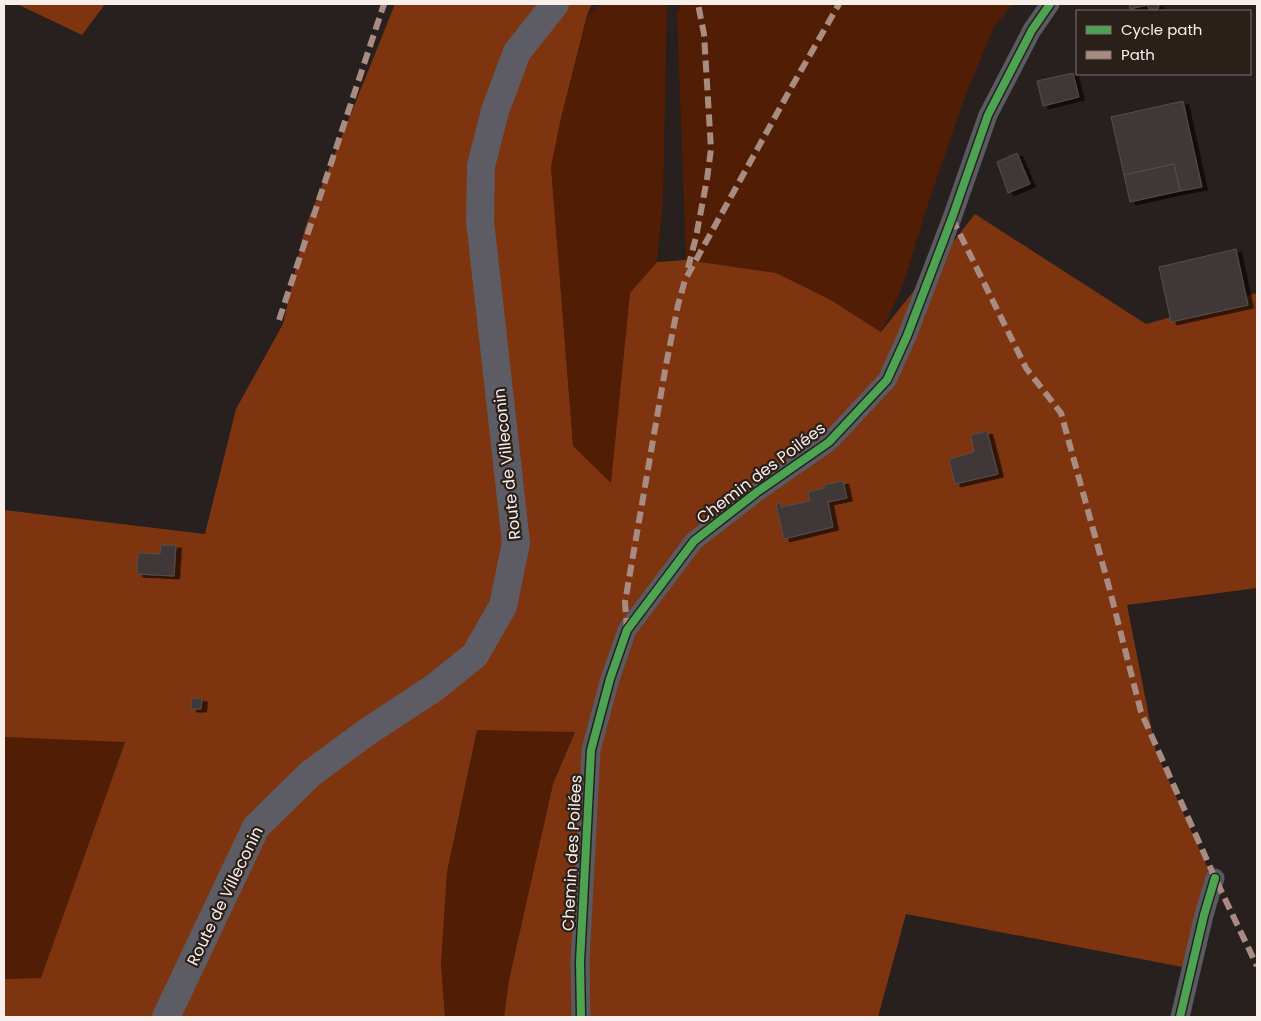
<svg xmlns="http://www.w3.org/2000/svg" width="1261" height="1021" font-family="Poppins,sans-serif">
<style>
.green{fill:#511d04}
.forest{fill:#7e350f}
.building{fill:#3f3937;stroke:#544e4b;filter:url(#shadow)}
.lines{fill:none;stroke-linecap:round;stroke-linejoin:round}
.street{stroke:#595b63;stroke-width:19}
.secondary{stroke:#5d5c65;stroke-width:28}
.quiet{stroke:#a88b81;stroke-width:6;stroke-dasharray:12 6;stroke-linecap:butt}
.cycleway-casing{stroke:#2b1f1a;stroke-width:11}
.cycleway{stroke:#4ca352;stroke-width:8}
.labels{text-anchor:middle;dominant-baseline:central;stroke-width:4.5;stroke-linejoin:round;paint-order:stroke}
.street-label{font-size:16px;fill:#f8efeb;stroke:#2b1f1a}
</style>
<defs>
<filter id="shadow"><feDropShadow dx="5.5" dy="3" stdDeviation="0" flood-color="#0009"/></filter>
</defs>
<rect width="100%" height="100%" fill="#27201e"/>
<!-- green -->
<g class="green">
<path d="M602,4h65l-4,198 -6,60 -27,31 -19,190 -38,-37 -22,-279 10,-49 26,-103z"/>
<path d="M681,4h332l-19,23 -30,72 -38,111 -23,75 -22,47 -52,-33 -53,-26 -90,-13 -9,-247z"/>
<path d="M477,730l98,1 -22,53 -44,196 -5,37h-59l-4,-53 6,-92z"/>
<path d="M4,737l121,4 -84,237 -37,1z"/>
</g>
<!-- forest -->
<g class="forest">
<path d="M17,4h88l-23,31z"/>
<path d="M395,4h197l-5,11 -26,103 -10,49 22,279 38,37 19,-190 27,-31 29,-2 90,13 53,26 52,33 94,-118 171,110 111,-31v295l-130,17 29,147 56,126 -24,90 -282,-54 -28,103h-374l5,-37 44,-196 22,-52 -98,-2 -30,142 -6,92 4,53h-441v-38l37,-1 84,-236 -121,-5v-227l201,24 31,-125 47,-85 22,-96z"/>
</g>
<!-- building -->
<g class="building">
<path d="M1129,4h30v2l-1,3 -7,1 -3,-2v-3l-18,4z"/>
<path d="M1073,73l6,24 -36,9 -6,-25z"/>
<path d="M1183,101l19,86 -22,4 -6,-27 -50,11 -13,-58z"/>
<path d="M1017,153l13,31 -22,9 -11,-31z"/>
<path d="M1174,164l6,27 -50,11 -6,-27z"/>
<path d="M1236,249l12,56 -77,17 -12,-55z"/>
<path d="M987,431l11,43 -43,10 -6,-25 25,-7 -3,-17z"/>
<path d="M843,481l4,17 -19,4 5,25 -49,12 -8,-35 4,-1 1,4 29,-6 -2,-9 16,-4v-3z"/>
<path d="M161,545h15l-2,31 -37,-2 1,-21 22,1z"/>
<path d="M192,698l10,1 -1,10h-10z"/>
</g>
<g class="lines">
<!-- street -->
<g class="street">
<path d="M581,1017l-1,-55 11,-212 19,-71 17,-49 67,-89 63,-49 72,-50 58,-62 20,-44 45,-118 36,-103 44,-85 18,-26"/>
<path d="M1180,1017l24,-102 11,-37"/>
</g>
<!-- secondary -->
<path class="secondary" d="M166,1017l90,-190 54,-53 57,-42 67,-44 41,-33 28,-49 13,-63 -36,-322 1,-55 14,-55 22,-59 38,-48"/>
<!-- quiet -->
<g class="quiet">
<path d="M952,218l74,150 35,45 48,174 32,125 74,166 42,88"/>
<path d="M688,268l8,-31 11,-58 4,-30 -7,-115 -6,-30"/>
<path d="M279,320l105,-316"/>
<path d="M627,630l-2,-28 41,-237 12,-60 7,-25 106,-192 48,-84"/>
</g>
<defs>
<g id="cycleway">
<path d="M581,1017l-1,-55 11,-212 19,-71 17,-49 67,-89 63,-49 72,-50 58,-62 20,-44 45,-118 36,-103 44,-85 18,-26"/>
<path d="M1180,1017l24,-102 11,-37"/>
</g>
</defs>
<!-- cycleway casing -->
<use href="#cycleway" class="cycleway-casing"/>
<!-- cycleway -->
<use href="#cycleway" class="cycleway"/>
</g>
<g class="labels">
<!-- street labels -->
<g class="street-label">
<text transform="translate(507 464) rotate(-96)">Route de Villeconin</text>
<text transform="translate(761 473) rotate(-37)">Chemin des Poilées</text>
<text transform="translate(572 853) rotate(-87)">Chemin des Poilées</text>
<text transform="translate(225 896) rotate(-64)">Route de Villeconin</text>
</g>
</g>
<!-- border -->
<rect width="1261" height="1021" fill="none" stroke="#f8efeb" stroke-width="10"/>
<!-- legend -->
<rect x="1076" y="10" width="175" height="65" fill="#2b1f1a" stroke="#7d726e"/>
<rect x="1086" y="26" width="25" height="8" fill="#4ca352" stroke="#7d726e"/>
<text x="1121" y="35" font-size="15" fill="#f8efeb">Cycle path</text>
<rect x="1086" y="51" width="25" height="8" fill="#a88b81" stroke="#7d726e"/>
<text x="1121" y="60" font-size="15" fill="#f8efeb">Path</text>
</svg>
